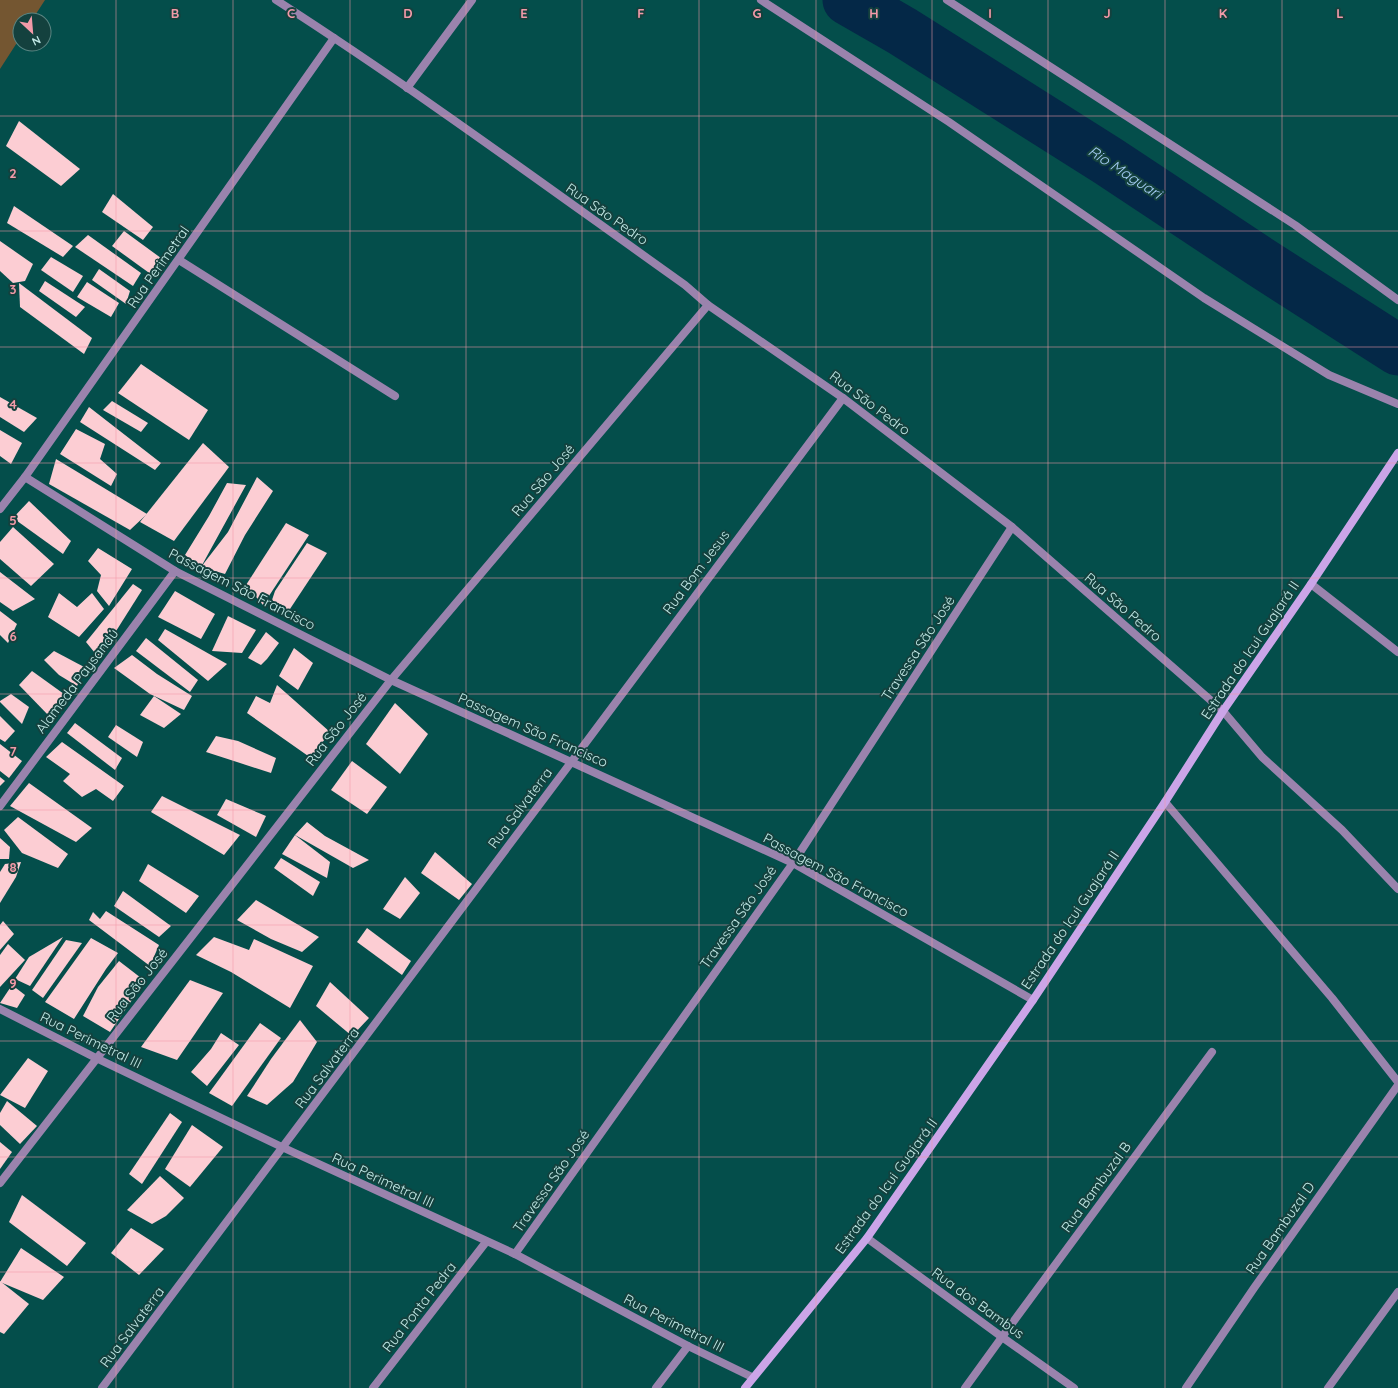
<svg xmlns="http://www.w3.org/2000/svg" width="1398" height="1388" font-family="Quicksand,sans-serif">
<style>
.green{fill:#745631}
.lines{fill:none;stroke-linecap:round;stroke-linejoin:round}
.river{stroke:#042847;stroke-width:51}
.building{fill:#fccdd3}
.street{stroke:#9a83ad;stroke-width:8}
.secondary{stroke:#cba5e8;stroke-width:8}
.grid{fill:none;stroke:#f39aa8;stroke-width:1;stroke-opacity:0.55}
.labels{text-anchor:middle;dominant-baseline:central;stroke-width:4;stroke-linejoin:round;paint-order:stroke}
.street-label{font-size:14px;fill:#c3eae7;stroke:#14413e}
.water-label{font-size:15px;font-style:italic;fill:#a4cbf4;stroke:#14413e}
.grid-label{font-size:13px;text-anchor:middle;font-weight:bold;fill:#f39aa8;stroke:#14413e;stroke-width:4;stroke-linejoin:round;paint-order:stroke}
</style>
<rect width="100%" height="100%" fill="#044e4b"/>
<!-- green -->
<path class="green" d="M0,0h45l-13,20h-12v18l-20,31z"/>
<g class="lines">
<!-- river -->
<path class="river" d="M848,0l54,31 206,130 154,102 136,87"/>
</g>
<!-- building -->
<g class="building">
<path d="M19,121l61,48 -19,17 -55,-40z"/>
<path d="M113,194l40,33 -10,13 -41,-28z"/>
<path d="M14,206l59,40 -10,11 -56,-34z"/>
<path d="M124,231l41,30 -13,14 -40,-29z"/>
<path d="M88,235l53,38 -8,13 -58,-39z"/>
<path d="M0,241l33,23 -8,17 -12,2 -13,-12z"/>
<path d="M51,257l32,19 -10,16 -32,-22z"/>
<path d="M99,269l31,22 -4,13 -34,-24z"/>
<path d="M45,281l40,26 -9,10 -37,-26z"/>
<path d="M87,282l32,21 -8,14 -34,-20z"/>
<path d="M19,283l73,55 -8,16 -64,-47z"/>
<path d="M141,364l67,46 -19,30 -71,-47z"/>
<path d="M0,397l37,21 -13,14 -24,-15z"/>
<path d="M112,401l36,22 -7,9 -38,-22z"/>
<path d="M89,407l72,56 -6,7 -75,-48z"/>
<path d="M76,429l29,15 -5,15 17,15 -6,12 -51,-32z"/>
<path d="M0,430l22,13 -11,21 -11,-8z"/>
<path d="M203,443l26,24 -55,74 -34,-19z"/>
<path d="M56,459l91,55 -17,16 -81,-46z"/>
<path d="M257,477l16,14 -28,44 -20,39 -24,-7 27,-35z"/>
<path d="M227,483l19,2 -45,82 -16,-12 24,-39z"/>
<path d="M29,501l42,40 -8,13 -50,-36z"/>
<path d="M286,523l23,12 -46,70 -17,-20z"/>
<path d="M13,527l41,37 -23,22 -31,-27v-17z"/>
<path d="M307,543l20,10 -39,59 -17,-9 4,-12z"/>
<path d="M98,548l34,21 -23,37 -12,-15 4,-16 -13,-14z"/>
<path d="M0,572l35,27 -22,12 -13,-9z"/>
<path d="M133,584l9,6 -43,68 -13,-16z"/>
<path d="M175,591l40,23 -14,25 -43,-22z"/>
<path d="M59,593l18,14 15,-14 12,16 -25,28 -31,-20z"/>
<path d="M0,611l17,13 -9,19 -8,-8z"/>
<path d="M228,616l28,14 -14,23 -30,-2z"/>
<path d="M165,629l62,35 -19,17 -50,-41z"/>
<path d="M266,632l13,11 -12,16 -6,6 -13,-7z"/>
<path d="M146,638l52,42 -8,12 -54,-41z"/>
<path d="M294,648l19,15 -15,27 -19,-14z"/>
<path d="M54,651l32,17 -9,18 -18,-11 -15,-15z"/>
<path d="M132,655l25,19 35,22 -8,14 -34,-16 -36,-26z"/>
<path d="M32,671l32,23 -15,22 -30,-31z"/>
<path d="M277,685l53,47 -19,26 -64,-45 9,-17 14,7z"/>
<path d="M11,694l18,13 -7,17 -22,-22v-1z"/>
<path d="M154,696l27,18 -17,14 -24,-13z"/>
<path d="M395,703l33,31 -28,40 -34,-30z"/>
<path d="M0,716l15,15 -10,11 -5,-3z"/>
<path d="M75,723l47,35 -7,12 -48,-37z"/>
<path d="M116,725l27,17 -6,15 -29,-20z"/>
<path d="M216,736l22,5 38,17 -5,15 -65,-21z"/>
<path d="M62,742l62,44 -11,15 -17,-12 -14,8 -19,-16 7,-7 -24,-17z"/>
<path d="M0,744l22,17 -13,17 -9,-7z"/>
<path d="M352,761l35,26 -20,27 -36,-24z"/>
<path d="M0,777l5,4 -5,5z"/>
<path d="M29,783l63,45 -16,14 -66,-36z"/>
<path d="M162,796l78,39 -16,20 -73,-43z"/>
<path d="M226,799l40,17 -10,21 -39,-22z"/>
<path d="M18,817l50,37 -10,14 -36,-15 -18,-23z"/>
<path d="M307,822l18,14 44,24 -16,8 -58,-33z"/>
<path d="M295,835l35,27 -3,16 -45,-24z"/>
<path d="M0,838l10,9 -1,12h-9z"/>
<path d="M435,852l37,32 -13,16 -38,-27z"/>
<path d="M281,858l39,24 -7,14 -39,-28z"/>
<path d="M21,862l-5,15 -16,26v-31l5,-8z"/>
<path d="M148,864l51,32 -13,17 -47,-32z"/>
<path d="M405,877l15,16 -20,26 -17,-10z"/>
<path d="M123,891l48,35 -12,11 -45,-31z"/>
<path d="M256,900l63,37 -17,15 -31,-13 -34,-19z"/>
<path d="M106,911l53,34 -9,21 -61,-46 4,-8 7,7z"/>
<path d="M3,921l11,13 -14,16v-25z"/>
<path d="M367,928l44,33 -9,14 -45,-33z"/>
<path d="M63,937l-33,49 -15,-7 14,-22z"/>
<path d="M214,937l35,13 5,-11 59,27 -23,42 -59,-36 -35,-17z"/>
<path d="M91,938l27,15 -12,16 -32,50 -29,-17z"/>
<path d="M66,940l16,3 -39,55 -11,-8z"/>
<path d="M8,944l17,16 -25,27v-32z"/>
<path d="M119,961l26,20 -35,51 -27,-16 15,-29z"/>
<path d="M190,980l33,13 -46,67 -36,-13z"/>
<path d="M330,982l39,36 -17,18 -36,-30z"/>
<path d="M12,985l13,10 -8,13 -17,-5z"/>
<path d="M300,1020l17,22 -24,40 -26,23 -20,-9 24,-37z"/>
<path d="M260,1023l21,15 -49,68 -23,-13z"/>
<path d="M221,1033l18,12 -32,41 -16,-14 20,-23z"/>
<path d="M28,1058l20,13 -23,37 -25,-13z"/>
<path d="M7,1101l30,25 -17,18 -20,-19v-12z"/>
<path d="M170,1113l12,9 -40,62 -13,-10z"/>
<path d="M192,1125l31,22 -33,40 -25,-18z"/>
<path d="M0,1142l12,10 -12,17z"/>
<path d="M160,1176l24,22 -18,18 -14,8 -25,-14z"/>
<path d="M22,1195l64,48 -19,23 -58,-44z"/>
<path d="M131,1228l33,21 -25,26 -28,-22z"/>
<path d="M21,1248l43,29 -21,23 -43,-18z"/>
<path d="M0,1281l29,23 -25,30 -4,-2z"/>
</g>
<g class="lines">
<!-- street -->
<g class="street">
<path d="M276,0c140,90 274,189 409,285l23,20 135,93 169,129 211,184 39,46 80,73 56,59"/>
<path d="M761,0l188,122 255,176 125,77 69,29"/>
<path d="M947,0l348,225 103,75"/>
<path d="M407,88l65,-88"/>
<path d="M179,260l216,136"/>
<path d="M25,477l150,94 216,109 402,183 240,137"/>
<path d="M0,509l25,-32 309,-439"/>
<path d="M1311,584l87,68"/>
<path d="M1165,802l167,196 66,84"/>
<path d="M0,806l175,-235"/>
<path d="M0,1009l96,49 188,90 231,106 173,92 64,31"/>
<path d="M0,1183l391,-503 317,-375"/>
<path d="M867,1238l135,99 72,51"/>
<path d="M515,1254l278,-391 219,-336"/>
<path d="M102,1388c249,-328 494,-660 741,-990"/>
<path d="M373,1388l113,-146"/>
<path d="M656,1388l32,-42"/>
<path d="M965,1388l37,-51 210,-285"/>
<path d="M1186,1388l68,-100 144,-203"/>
<path d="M1328,1388l70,-96"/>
</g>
<!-- secondary -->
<path class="secondary" d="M745,1388l122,-150 166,-238 132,-198 58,-91 88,-127 87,-131"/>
</g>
<!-- grid -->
<path class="grid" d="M116,0v1388M233,0v1388M350,0v1388M466,0v1388M582,0v1388M699,0v1388M816,0v1388M932,0v1388M1048,0v1388M1165,0v1388M1282,0v1388M0,116h1398M0,231h1398M0,347h1398M0,463h1398M0,578h1398M0,694h1398M0,810h1398M0,925h1398M0,1041h1398M0,1157h1398M0,1272h1398"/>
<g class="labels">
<!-- street labels -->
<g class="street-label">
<text transform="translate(607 214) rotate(35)">Rua São Pedro</text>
<text transform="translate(158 267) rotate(-55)">Rua Perimetral</text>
<text transform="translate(870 403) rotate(37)">Rua São Pedro</text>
<text transform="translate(543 480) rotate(-50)">Rua São José</text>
<text transform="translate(696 572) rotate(-53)">Rua Bom Jesus</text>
<text transform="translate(242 589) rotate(27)">Passagem São Francisco</text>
<text transform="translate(1123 607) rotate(41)">Rua São Pedro</text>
<text transform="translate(918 648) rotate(-57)">Travessa São José</text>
<text transform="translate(1250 650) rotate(-56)">Estrada do Icui Guajará II</text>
<text transform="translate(77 681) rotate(-53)">Alameda Paysandú</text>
<text transform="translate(336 729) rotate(-52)">Rua São José</text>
<text transform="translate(533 730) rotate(24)">Passagem São Francisco</text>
<text transform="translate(520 808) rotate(-53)">Rua Salvaterra</text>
<text transform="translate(836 875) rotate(28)">Passagem São Francisco</text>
<text transform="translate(738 917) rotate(-55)">Travessa São José</text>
<text transform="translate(1070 920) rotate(-56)">Estrada do Icui Guajará II</text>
<text transform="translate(137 985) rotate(-52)">Rua São José</text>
<text transform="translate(91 1040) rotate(26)">Rua Perimetral III</text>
<text transform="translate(327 1068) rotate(-53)">Rua Salvaterra</text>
<text transform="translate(383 1180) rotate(25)">Rua Perimetral III</text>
<text transform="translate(551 1181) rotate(-55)">Travessa São José</text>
<text transform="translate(886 1186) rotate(-54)">Estrada do Icui Guajará II</text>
<text transform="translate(1096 1187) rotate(-54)">Rua Bambuzal B</text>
<text transform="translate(1280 1228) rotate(-55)">Rua Bambuzal D</text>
<text transform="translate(978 1303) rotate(36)">Rua dos Bambus</text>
<text transform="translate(419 1307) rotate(-52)">Rua Ponta Pedra</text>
<text transform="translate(674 1323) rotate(27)">Rua Perimetral III</text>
<text transform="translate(132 1327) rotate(-53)">Rua Salvaterra</text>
</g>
<!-- water labels -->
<g class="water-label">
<text transform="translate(1125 172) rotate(33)">Rio Maguari</text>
</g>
</g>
<g class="grid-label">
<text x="175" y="18">B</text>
<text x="291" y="18">C</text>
<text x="408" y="18">D</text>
<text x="524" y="18">E</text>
<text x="641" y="18">F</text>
<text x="757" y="18">G</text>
<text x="874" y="18">H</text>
<text x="990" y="18">I</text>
<text x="1107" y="18">J</text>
<text x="1223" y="18">K</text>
<text x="1340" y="18">L</text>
<text x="13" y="178">2</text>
<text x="13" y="294">3</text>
<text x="13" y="409">4</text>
<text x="13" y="525">5</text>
<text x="13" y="641">6</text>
<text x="13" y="756">7</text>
<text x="13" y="872">8</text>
<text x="13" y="988">9</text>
</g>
<!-- north arrow -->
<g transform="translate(32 32) rotate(154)"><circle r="19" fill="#14413e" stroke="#5a8582"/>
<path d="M0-3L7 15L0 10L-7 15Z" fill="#f39aa8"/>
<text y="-6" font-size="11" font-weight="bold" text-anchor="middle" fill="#c3eae7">N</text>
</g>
</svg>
